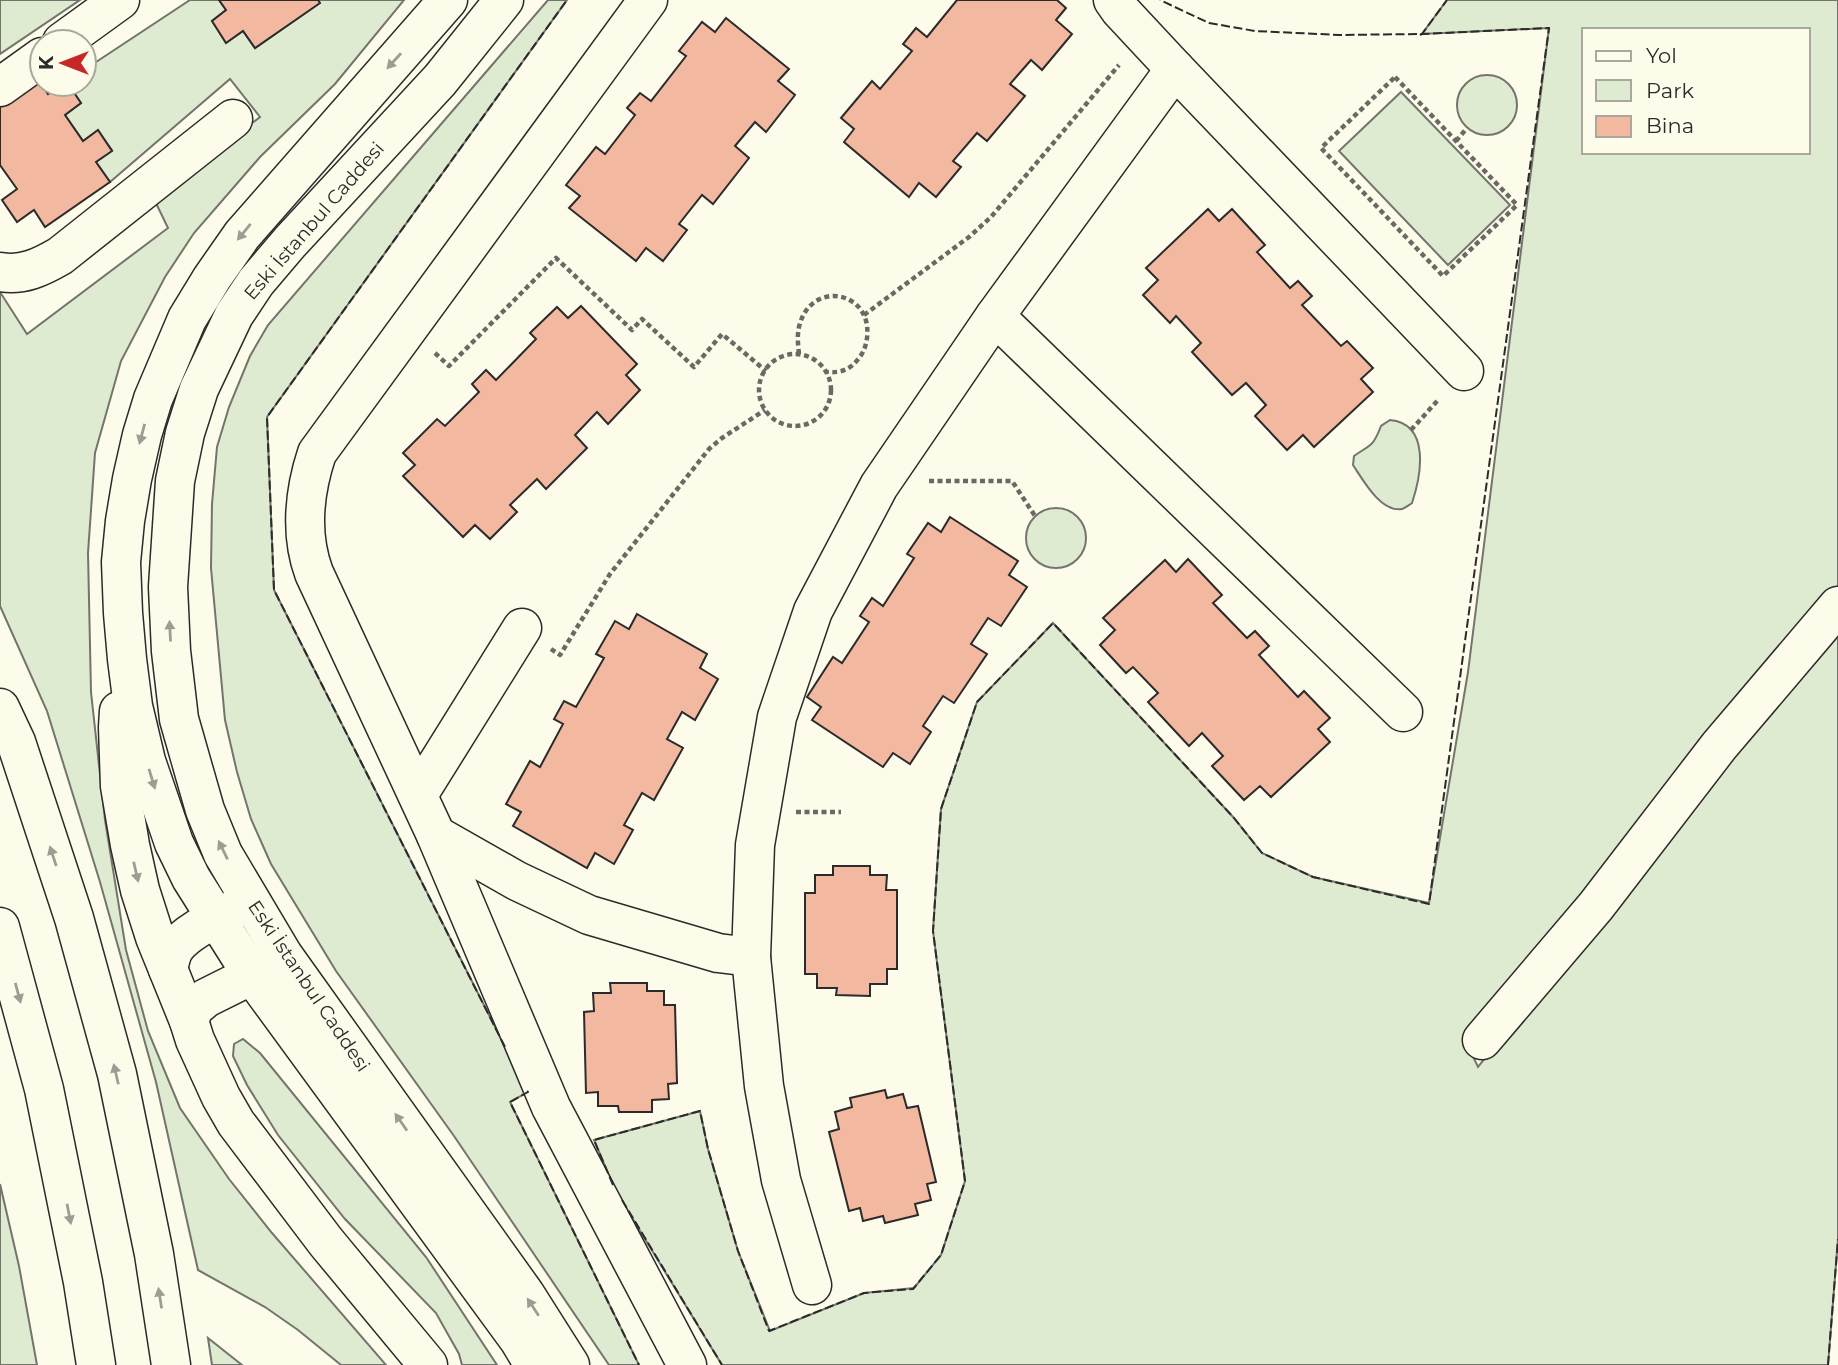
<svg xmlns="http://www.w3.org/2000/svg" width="1838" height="1365" font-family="Montserrat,sans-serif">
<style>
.green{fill:#deebd1;stroke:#74746e;stroke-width:2;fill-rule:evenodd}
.building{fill:#f2b8a0;stroke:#2b2b2b;stroke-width:2}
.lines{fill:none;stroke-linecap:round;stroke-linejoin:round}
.minor-casing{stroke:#2b2b2b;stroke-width:41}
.major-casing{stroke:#2b2b2b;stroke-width:41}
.highway-casing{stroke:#2b2b2b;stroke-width:41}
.path{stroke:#6a6964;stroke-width:4.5;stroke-dasharray:5 3.5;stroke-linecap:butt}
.minor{stroke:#fdfbea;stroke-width:38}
.major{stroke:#fdfbea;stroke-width:38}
.highway{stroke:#fdfbea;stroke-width:38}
.fence{stroke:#2b2b2b;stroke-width:2;stroke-dasharray:9 3.5;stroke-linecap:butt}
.oneway{fill:#9e9d94}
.labels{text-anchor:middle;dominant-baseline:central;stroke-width:5;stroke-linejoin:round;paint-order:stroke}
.street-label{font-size:19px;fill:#2b2b2b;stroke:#fdfbea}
</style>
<rect width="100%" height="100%" fill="#fdfbea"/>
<!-- green -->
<g class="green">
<path d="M0,0h80l-80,54z"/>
<path d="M190,0h29l7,10 -14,11 14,21 17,-11 12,17 64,-45 -1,-3h86l-69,84 -75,73 -66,76 -29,44 -44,84 -26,92 -7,100 3,139 14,128 21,130 22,81 32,77 49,71 43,54 114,132h-45l-43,-35 -33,-23 -67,-37 -42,-188 -56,-200 -53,-171 -47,-105v-314l27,42 141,-106 -14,-29 106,-82 -30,-38 -120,103 -14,-20 16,-12 -14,-19 -15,10 -18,-26 16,-12 -13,-19h16v-14z"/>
<path d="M548,0h19l-300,417 7,173 254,502 -18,10 129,263h-30l-155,-229 -118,-165 -65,-107 -20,-45 -14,-47 -12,-52 -14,-152 1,-64 5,-57 12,-40 21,-51 18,-31z"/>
<path d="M1447,0h391v588l-374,450 14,29 351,-438 9,-8v618l-10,126h-1106l-107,-175 -21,-50 106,-29 8,38 30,102 32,80 94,-38 50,-5 27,-33 24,-74 -32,-250 8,-122 36,-107 76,-79 181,195 28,35 51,24 116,26 39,-231 81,-644 -127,6zM1584,30h224v122h-224z"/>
<circle cx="1487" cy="105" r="30"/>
<path d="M1401,92l109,113 -62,60 -109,-114z"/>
<path d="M1390,420c41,4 31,56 22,83 -1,1 -9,6 -10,6 -21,4 -39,-29 -49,-44l1,-9c17,-12 19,-9 27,-30z"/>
<circle cx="1056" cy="538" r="30"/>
<path d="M243,1039l17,14 166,204 71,108h-35l-3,-11 -23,-41 -91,-94 -67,-84 -31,-50 -14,-29 1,-12z"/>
<path d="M0,1184l19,82 18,99h-37z"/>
<path d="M208,1338l34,27h-30z"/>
</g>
<!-- building -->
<g class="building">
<path d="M219,0h99l2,3 -65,45 -12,-17 -17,12 -14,-22 14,-11z"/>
<path d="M957,0h100l9,8 -10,12 16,14 -30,36 -11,-10 -21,24 15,12 -38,45 -10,-8 -24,28 8,6 -25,30 -17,-14 -10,14 -65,-55 10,-13 -13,-11 31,-37 8,8 32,-38 -9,-7 13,-16 11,9z"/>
<path d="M726,18l63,51 -11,12 17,14 -29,37 -11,-10 -20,24 14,12 -36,46 -11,-9 -23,29 8,6 -24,31 -17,-13 -10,13 -67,-53 11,-12 -14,-11 30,-38 9,7 30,-39 -8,-7 13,-15 11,8 35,-45 -7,-5 23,-29 13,10z"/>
<path d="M38,79l10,15 15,-10h5l13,19 -16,12 18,26 15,-11 14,21 -16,11 14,20 -65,45 -11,-17 -17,12 -15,-22 15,-11 -17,-24v-64z"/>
<path d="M1208,209l11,12 13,-12 33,36 -8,7 33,36 8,-7 14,15 -10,9 39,41 6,-5 26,27 -12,11 12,13 -59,55 -11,-12 -16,15 -32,-34 11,-11 -20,-22 -14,12 -40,-43 9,-9 -25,-27 -6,7 -27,-28 15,-15 -12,-12z"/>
<path d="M581,306l56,58 -11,11 14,15 -32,34 -11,-12 -22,23 12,13 -41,41 -9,-10 -27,26 7,7 -27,27 -15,-14 -12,12 -60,-61 12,-11 -12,-12 34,-34 8,7 34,-34 -7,-8 14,-14 10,10 40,-41 -6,-6 27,-26 11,11z"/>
<path d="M950,517l68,44 -9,14 18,12 -26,39 -13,-8 -17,26 16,10 -33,49 -11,-7 -20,30 8,6 -21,32 -17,-11 -10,14 -71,-47 9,-13 -14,-10 26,-40 9,6 27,-41 -9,-6 12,-18 11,8 31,-48 -7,-4 21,-31 13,9z"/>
<path d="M1188,559l34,36 -9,8 34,35 8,-7 14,15 -10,9 39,42 6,-6 26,27 -12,11 12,13 -59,55 -11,-11 -16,14 -32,-34 11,-10 -21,-23 -13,13 -41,-44 10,-9 -25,-26 -7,6 -26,-28 15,-15 -12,-12 62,-58 11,12z"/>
<path d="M637,614l70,40 -7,14 18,11 -23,41 -13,-8 -15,27 16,9 -29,52 -12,-7 -18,32 9,5 -19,34 -19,-11 -8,15 -74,-42 8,-14 -15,-8 24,-43 10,6 23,-43 -9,-5 10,-18 12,6 28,-49 -8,-4 19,-33 14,8z"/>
<path d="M833,866h37v9h17l-1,15h11v79h-10v15h-17v12l-34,-1 1,-7h-20v-14h-12v-81h10v-18h18z"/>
<path d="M610,983h37v8h17v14h11l2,78 -9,1 1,15 -17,1v12h-33l-1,-6h-20v-14l-12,1 -2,-81 10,-1 -1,-18h18z"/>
<path d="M885,1090l2,8 16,-4 4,14 11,-2 18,76 -9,2 4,16 -16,4 3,11 -33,8 -2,-7 -20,5 -3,-13 -11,3 -20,-79 10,-3 -4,-17 17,-5 -2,-9z"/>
</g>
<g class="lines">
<defs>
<g id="minor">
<path d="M648,0l-331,453c-13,39 -17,82 -3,120l122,262 115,272 136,258"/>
<path d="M1113,0l7,10 55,59"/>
<path d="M62,42l58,-42"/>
<path d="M0,87l42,-30"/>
<path d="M0,272c23,4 41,-5 60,-16l173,-137"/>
<path d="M995,316l408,396"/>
<path d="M418,795l104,-167"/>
<path d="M436,835l81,46 72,34 129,38 33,4"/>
<path d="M1482,1040l114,-134 123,-160 119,-140"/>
<path d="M812,1285l-31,-105 -17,-94 -13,-129 4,-112 22,-128 36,-106 66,-125 116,-170 180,-247 289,302"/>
</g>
<g id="major">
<path d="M448,0l-206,235 -30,43 -25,41 -34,80 -11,36 -10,44 -7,42 -4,41 2,51 4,46 6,47 13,55 28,82 17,35 61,97 267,365 15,25"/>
<path d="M504,0l-64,80 -150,162 -34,40 -22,33 -35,74 -14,44 -10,48 -7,106 3,64 8,68 26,91 18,44 60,101 242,339 45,71"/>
<path d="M119,711l-1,16 2,59 10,59 10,45 15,47 34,84 6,19 26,57 15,26 90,119 102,123"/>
<path d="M168,969c2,-7 3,-15 7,-21 13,-18 45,-31 65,-42"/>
<path d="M189,1021l5,-13 12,-10 46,-23 22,-14"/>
</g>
<g id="highway">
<path d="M0,708l16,34 58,176 43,156 37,180 17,111"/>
<path d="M0,927l44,162 39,193 13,83"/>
</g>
</defs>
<!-- minor casing -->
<use href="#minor" class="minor-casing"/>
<!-- major casing -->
<use href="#major" class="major-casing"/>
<!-- highway casing -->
<use href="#highway" class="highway-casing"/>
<!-- path -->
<g class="path">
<path d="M1395,77l122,128 -74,71 -122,-128z"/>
<path d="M1456,141l11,-13"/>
<path d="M864,315l105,-78 22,-20 128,-152"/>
<path d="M435,353l14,13 107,-108 76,72 10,-11 52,48 28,-33 44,37"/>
<path d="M799,354c-1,-9 -2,-18 0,-27 11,-48 74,-37 68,11 -1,7 -3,14 -8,20 -9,12 -18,15 -32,14"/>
<circle cx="795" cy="390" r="36"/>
<path d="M1411,430l28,-31"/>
<path d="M929,481h83l23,35"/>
<path d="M551,649l9,6 50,-81 99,-125 13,-11 43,-28"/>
<path d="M796,812h45"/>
</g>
<!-- minor -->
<use href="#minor" class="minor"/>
<!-- major -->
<use href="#major" class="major"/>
<!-- highway -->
<use href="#highway" class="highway"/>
<!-- fence -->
<g class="fence">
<path d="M1420,35l2,-1 25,-34"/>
<path d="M505,1047l-231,-457 -7,-173 300,-417"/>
<path d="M527,1091l1,1 -18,10 129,263"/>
<path d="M613,1185l-19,-45 106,-29 8,38 30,102 31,80 95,-38 49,-4 28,-34 24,-74 -32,-250 8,-122 36,-107 76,-79 181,195 28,35 51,24 116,27 120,-876 -127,6 -83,1 -84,-4 -46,-8 -49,-23"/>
<path d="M622,1200l100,165"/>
<path d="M1828,1365l10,-126"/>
</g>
</g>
<!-- one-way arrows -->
<defs><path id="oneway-solid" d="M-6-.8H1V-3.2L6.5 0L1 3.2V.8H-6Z" transform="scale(1.75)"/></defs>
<g class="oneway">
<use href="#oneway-solid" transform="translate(394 61) rotate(132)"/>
<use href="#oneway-solid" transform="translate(244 232) rotate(129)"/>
<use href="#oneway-solid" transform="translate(142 434) rotate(105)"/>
<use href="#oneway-solid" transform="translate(170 631) rotate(-93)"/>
<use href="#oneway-solid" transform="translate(152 779) rotate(73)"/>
<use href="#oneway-solid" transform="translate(223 850) rotate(-116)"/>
<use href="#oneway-solid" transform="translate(53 856) rotate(-108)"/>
<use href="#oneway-solid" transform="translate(136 872) rotate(77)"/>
<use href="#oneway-solid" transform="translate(18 993) rotate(75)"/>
<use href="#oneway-solid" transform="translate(116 1074) rotate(-103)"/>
<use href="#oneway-solid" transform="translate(401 1122) rotate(-125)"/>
<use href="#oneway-solid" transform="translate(69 1214) rotate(79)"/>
<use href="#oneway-solid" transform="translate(160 1298) rotate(-99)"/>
<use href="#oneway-solid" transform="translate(533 1307) rotate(-123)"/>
</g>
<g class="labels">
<!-- street labels -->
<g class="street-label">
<text transform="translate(314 221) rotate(-49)">Eski İstanbul Caddesi</text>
<text transform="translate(309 986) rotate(56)">Eski İstanbul Caddesi</text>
</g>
</g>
<!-- legend -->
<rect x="1582" y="28" width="228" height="126" fill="#fdfbea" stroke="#a9a89e" stroke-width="2"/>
<rect x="1596" y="51" width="35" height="10" fill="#fdfbea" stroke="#a9a89e" stroke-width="2"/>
<text x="1646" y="63" font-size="21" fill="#2b2b2b">Yol</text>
<rect x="1596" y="80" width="35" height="21" fill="#deebd1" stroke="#a9a89e" stroke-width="2"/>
<text x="1646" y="98" font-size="21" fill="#2b2b2b">Park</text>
<rect x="1596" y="116" width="35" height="21" fill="#f2b8a0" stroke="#a9a89e" stroke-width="2"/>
<text x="1646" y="133" font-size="21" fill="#2b2b2b">Bina</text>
<!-- north arrow -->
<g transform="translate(63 63) rotate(270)"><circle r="33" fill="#fdfbea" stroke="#a9a89e" stroke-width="2"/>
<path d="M0-5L12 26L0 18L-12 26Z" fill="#c62828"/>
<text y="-10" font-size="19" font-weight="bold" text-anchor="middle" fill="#2b2b2b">K</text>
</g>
</svg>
